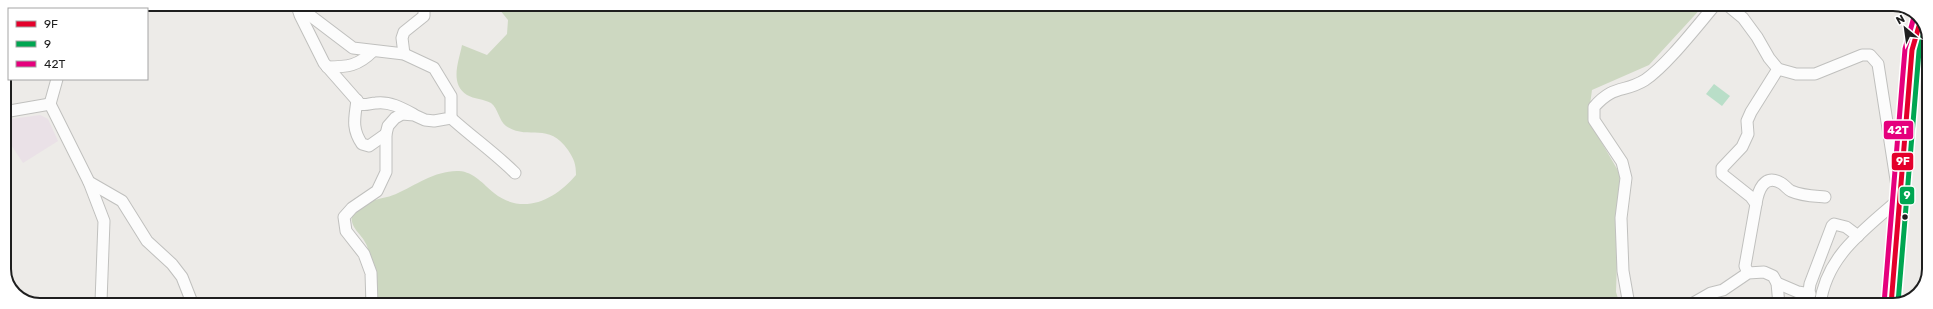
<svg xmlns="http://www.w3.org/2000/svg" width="1933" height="309" font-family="Rubik,sans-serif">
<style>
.industrial{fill:#eae1e7}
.forest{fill:#cdd8c1}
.pitch{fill:#b9dec8}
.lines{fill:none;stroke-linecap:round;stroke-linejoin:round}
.minor-casing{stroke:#c0c0be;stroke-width:13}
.major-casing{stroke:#a09488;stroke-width:16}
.minor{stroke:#fcfcfc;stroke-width:11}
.major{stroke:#f0eae6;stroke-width:14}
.bus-1-casing{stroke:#fff;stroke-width:8}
.bus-2-casing{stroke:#fff;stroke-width:8}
.bus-3-casing{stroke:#fff;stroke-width:8}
.bus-1{stroke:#e4002b;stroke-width:5}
.bus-2{stroke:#00a651;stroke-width:5}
.bus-3{stroke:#e5007d;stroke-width:5}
.bus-dot{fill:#1f1f1f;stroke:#fff;stroke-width:1.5}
.rim{fill:none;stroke:#1f1f1f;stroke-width:2}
.line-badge{stroke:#fff;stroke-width:1.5}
.badge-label{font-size:11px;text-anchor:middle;font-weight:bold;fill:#fff}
</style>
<rect width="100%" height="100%" fill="#edebe8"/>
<!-- industrial -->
<path class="industrial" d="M40,115l8,4 10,22 -35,22 -19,-29v-14z"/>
<!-- forest -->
<path class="forest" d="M495,4h1210l-56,61 -57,25 -4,29 32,55 -4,118 4,13h-1256c2,-16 8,-45 3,-59 -5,-13 -18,-17 -15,-33 5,-3 12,-9 18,-11 8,-4 17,-4 26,-8 20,-9 40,-24 63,-23 15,1 24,13 35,22 29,23 61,7 82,-18 0,-11 -2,-16 -8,-25 -20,-29 -40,-9 -62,-24 -7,-5 -8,-18 -15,-23 -7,-4 -17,-4 -24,-8 -18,-11 -8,-34 -5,-50l25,10 20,-21 1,-14z"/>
<!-- pitch -->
<path class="pitch" d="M1714,84l16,12 -8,10 -16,-12z"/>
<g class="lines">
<defs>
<g id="minor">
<path d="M295,4l58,44 51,6 30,14 17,28v22l-17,3 -9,-1 -11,-5 -12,-1 -7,4 -7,8 -2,8v38l-9,19 -25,17 -8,9 2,14 18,23 7,19 1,32"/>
<path d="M1726,4l17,14 14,19 12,21 9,11 18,5h19l47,-19h8l8,9 21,135c-34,31 -73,56 -79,106"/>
<path d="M297,6l3,9 24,48 36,41c6,2 10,-1 16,-1 13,-2 26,5 37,11"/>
<path d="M74,9l1,-5"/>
<path d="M404,54l-2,-16 2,-6 20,-16v-7l-4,-5"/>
<path d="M327,67c21,0 31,-1 46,-16"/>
<path d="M4,78l5,-6"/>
<path d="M357,100c-2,17 -6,28 5,44l7,2 17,-12"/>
<path d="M50,104l39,78 33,19 25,40 25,23 10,13 11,28"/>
<path d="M50,104l7,-25"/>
<path d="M4,112l46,-8"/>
<path d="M451,118c21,19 44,35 64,55"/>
<path d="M89,182l15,39 -3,81 -2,3"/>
<path d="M1756,204c2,-13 8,-31 25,-21 4,2 6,6 10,8 11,5 22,5 34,6"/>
<path d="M1748,273l-3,-7 11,-62 -5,-7 -29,-23v-6l20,-21 6,-13 -1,-13 4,-9 27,-43"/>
<path d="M1777,283l2,22"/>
<path d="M1629,305l-6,-34 -2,-53 5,-40 -4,-16 -28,-42v-13c20,-23 30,-14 51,-27 22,-15 52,-54 70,-75l4,-1"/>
<path d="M1690,305l21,-12 12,-3 25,-17 16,-1 9,4 4,7 21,9 12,2"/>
<path d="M1807,305l3,-21 22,-58 2,-2 12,3 12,9"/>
</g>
<path id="major" d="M1891,305l21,-255 9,-31"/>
</defs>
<!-- minor casing -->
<use href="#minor" class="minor-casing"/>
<!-- major casing -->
<use href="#major" class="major-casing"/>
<!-- minor -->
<use href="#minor" class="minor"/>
<!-- major -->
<use href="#major" class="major"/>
<defs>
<path id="bus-1" d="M1891,305l21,-255 9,-31"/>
<path id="bus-2" d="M1898,303l21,-252 6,-22"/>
<path id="bus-3" d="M1884,304l21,-255 9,-32"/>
</defs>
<!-- bus-1 casing -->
<use href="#bus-1" class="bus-1-casing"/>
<!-- bus-2 casing -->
<use href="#bus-2" class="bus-2-casing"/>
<!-- bus-3 casing -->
<use href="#bus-3" class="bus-3-casing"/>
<!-- bus-1 -->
<use href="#bus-1" class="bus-1"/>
<!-- bus-2 -->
<use href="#bus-2" class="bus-2"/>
<!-- bus-3 -->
<use href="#bus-3" class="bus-3"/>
</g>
<!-- markers -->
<circle class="bus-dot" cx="1905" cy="217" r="3.5"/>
<!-- crop -->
<path d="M0 0H1933V309H0ZM40 11H1893A29 29 0 0 1 1922 40V269A29 29 0 0 1 1893 298H40A29 29 0 0 1 11 269V40A29 29 0 0 1 40 11Z" fill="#fff" fill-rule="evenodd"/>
<path class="rim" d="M40 11H1893A29 29 0 0 1 1922 40V269A29 29 0 0 1 1893 298H40A29 29 0 0 1 11 269V40A29 29 0 0 1 40 11Z"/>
<g class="line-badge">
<rect x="1883" y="120" width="31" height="20" rx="4" fill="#e5007d"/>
<rect x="1891" y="152" width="23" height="19" rx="4" fill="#e4002b"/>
<rect x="1899" y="186" width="16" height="19" rx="4" fill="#00a651"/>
</g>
<g class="badge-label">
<text x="1898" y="134">42T</text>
<text x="1903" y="165">9F</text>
<text x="1907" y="199">9</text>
</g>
<!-- legend -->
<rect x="8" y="8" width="140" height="72" fill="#ffffff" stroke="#a5a5a5"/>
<rect x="16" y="21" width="20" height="6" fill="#e4002b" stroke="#a5a5a5"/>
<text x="44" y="28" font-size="12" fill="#1f1f1f">9F</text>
<rect x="16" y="41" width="20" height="6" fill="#00a651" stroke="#a5a5a5"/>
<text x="44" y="48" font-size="12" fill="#1f1f1f">9</text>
<rect x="16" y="61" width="20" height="6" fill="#e5007d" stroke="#a5a5a5"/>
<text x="44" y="68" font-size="12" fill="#1f1f1f">42T</text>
<!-- north arrow -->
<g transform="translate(1905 28) rotate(331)" stroke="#ffffff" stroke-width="3" paint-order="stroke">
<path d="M0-3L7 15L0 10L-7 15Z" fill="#1f1f1f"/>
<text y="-6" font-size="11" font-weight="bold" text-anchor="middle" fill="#1f1f1f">N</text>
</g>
</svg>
